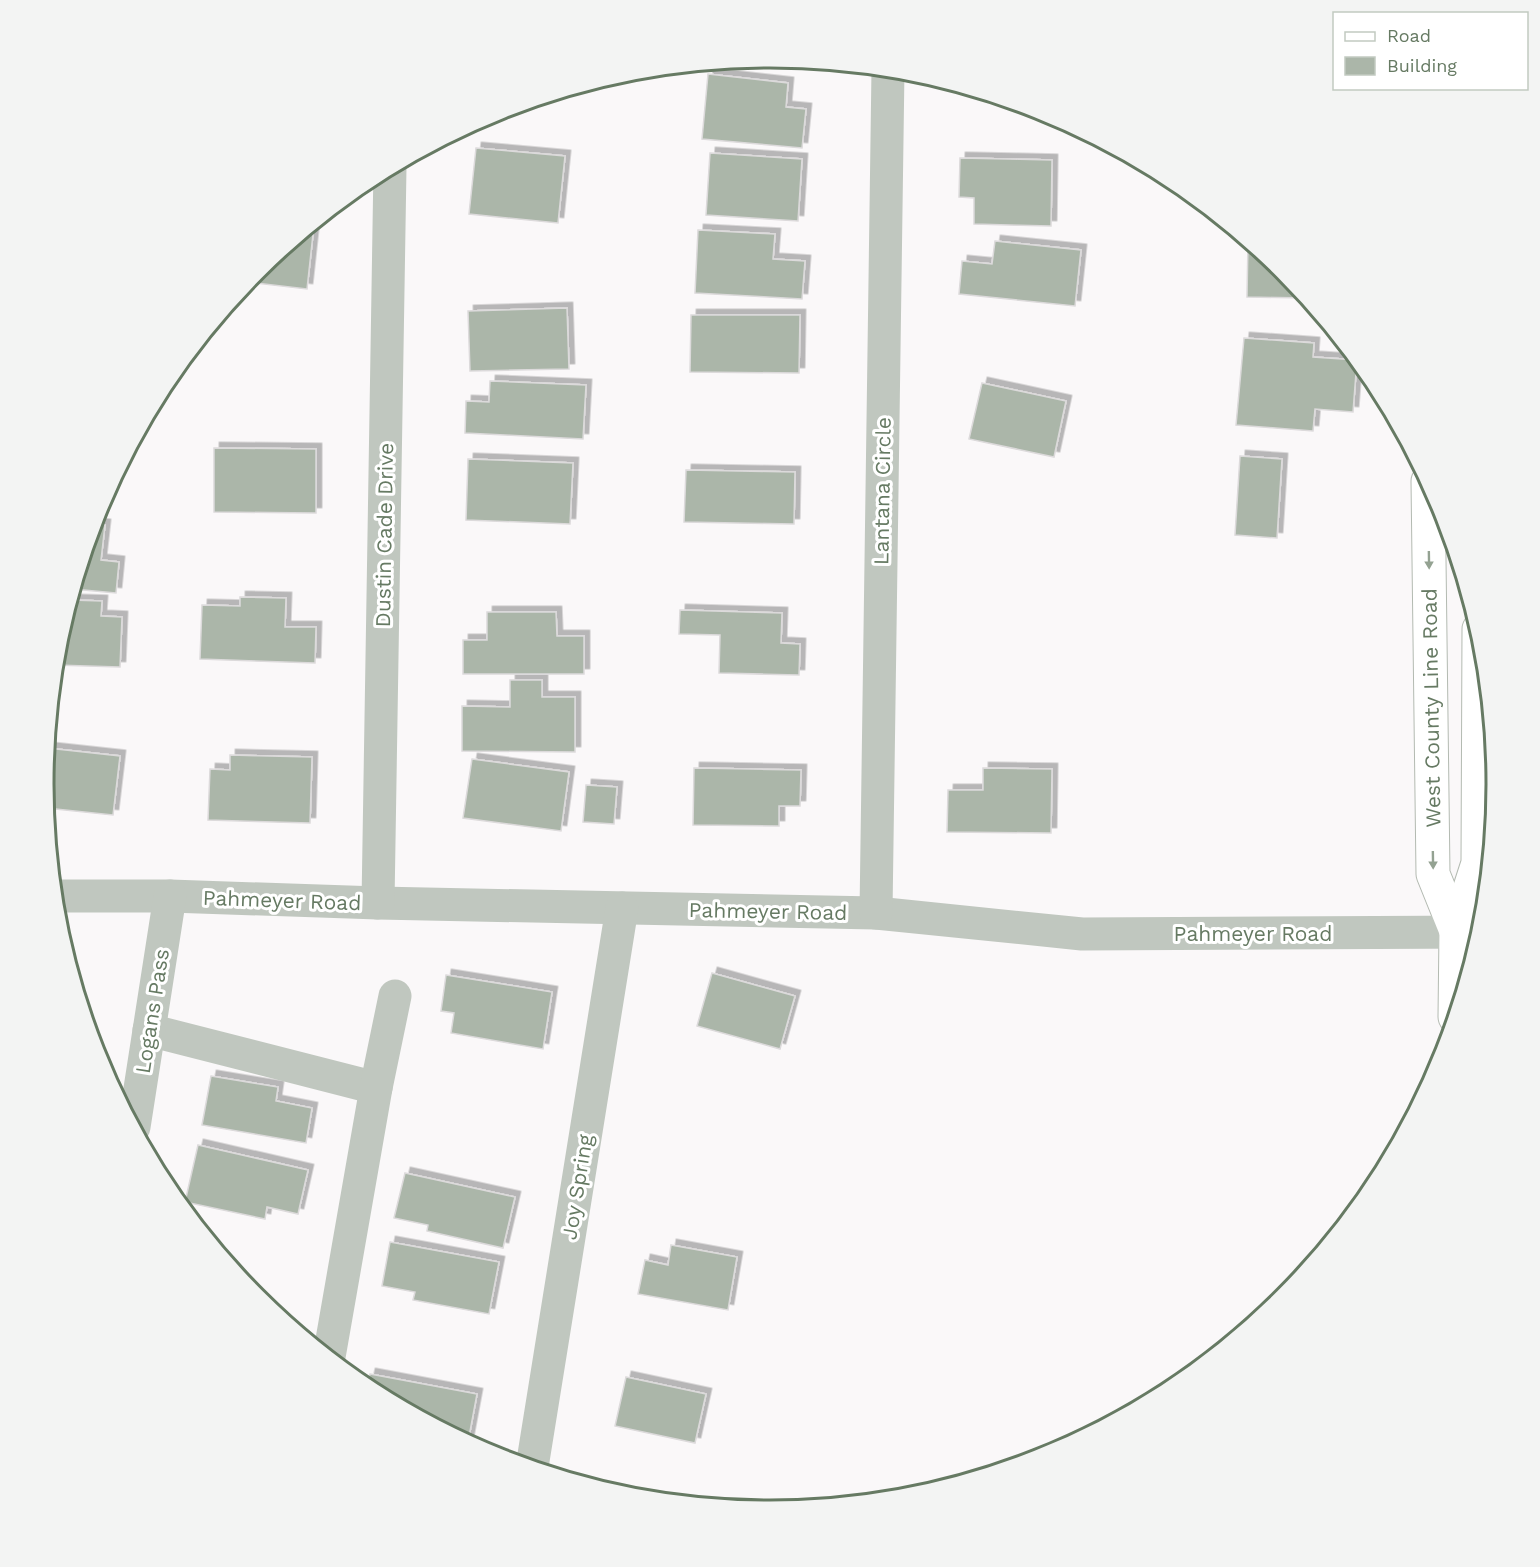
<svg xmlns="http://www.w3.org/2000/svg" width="1540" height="1567" font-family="'Work Sans',sans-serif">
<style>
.building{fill:#abb6a9;stroke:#dcdadb;stroke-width:1.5;filter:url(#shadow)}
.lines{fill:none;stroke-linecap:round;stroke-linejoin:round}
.major-casing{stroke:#b3bab1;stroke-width:35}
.minor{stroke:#c0c7bf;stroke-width:33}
.major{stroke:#fff;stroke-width:33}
.oneway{fill:#94a292}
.labels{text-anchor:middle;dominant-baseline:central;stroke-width:6;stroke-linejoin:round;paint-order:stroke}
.street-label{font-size:21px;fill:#667a63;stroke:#fff}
.rim{fill:none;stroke:#667a63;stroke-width:3}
</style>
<defs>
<filter id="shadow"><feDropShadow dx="5.5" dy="-5.5" stdDeviation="0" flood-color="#0004"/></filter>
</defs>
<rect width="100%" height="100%" fill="#faf8f9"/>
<!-- building -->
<g class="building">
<path d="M708,74l80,9 -2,24 20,2 -4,39 -100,-9z"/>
<path d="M476,148l89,8 -7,67 -89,-9z"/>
<path d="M710,153l92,6 -4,62 -92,-6z"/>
<path d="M960,158l92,2 -1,66 -77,-2v-26l-15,-1z"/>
<path d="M311,225h3l-7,64 -61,-7 11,-12z"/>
<path d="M698,230l77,4 -2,25 32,2 -3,38 -107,-6z"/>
<path d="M1248,240l36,30 23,28 -60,-1z"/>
<path d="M995,241l86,9 -6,56 -116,-12 3,-33 30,3z"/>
<path d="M567,308l2,61 -99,2 -2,-60z"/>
<path d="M691,315h109l-1,58 -109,-1z"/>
<path d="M1244,338l70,5 -1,14 44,3 -4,52 -38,-3 -2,22 -77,-6z"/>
<path d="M490,381l96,4 -3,54 -118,-6 1,-32 23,1z"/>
<path d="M982,383l84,18 -12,56 -85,-18z"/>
<path d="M214,448l102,1v64l-102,-1z"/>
<path d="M1240,456l42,3 -5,79 -42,-3z"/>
<path d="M468,459l105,4 -3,61 -104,-4z"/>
<path d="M686,470l109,2 -1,52 -110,-2z"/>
<path d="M93,524l12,1 -4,35 18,2 -3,31 -43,-4z"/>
<path d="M240,597l46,1 -1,29h31l-1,36 -115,-4 2,-54 38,1z"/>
<path d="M70,600l32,1 -1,15 21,1 -2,50 -65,-2 3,-24z"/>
<path d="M680,610l102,3 -1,30 19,1 -1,31 -80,-2 1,-38 -41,-1z"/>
<path d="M487,612h69l1,24h27v38h-121v-34h24z"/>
<path d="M510,680h32v17h33v55l-113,-1v-45l48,1z"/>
<path d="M47,748l73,8 -7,59 -67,-7 -2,-25z"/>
<path d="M230,755l82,2 -2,66 -102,-3 2,-51 20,1z"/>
<path d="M472,759l97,13 -8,59 -98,-13z"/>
<path d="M694,768l107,2 -1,36h-21v20l-86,-1z"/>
<path d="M983,768l69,1 -1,64 -104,-1 1,-42h35z"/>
<path d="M586,785l31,2 -3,37 -31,-2z"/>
<path d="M712,973l83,23 -15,53 -83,-23z"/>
<path d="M446,975l106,17 -9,57 -92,-16 3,-20 -13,-2z"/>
<path d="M211,1076l67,11 -2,14 36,7 -6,35 -104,-18z"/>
<path d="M198,1145l110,25 -10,44 -31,-7 -2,12 -80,-17z"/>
<path d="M405,1173l110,24 -12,51 -76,-17 1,-6 -34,-7z"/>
<path d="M390,1242l109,20 -10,52 -76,-14 2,-8 -33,-6z"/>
<path d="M671,1245l66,12 -9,53 -90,-16 7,-34 23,5z"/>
<path d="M370,1374l107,20 -9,48 -101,-54z"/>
<path d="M626,1377l80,17 -11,49 -80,-17z"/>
</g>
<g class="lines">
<defs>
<g id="major">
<path d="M1428,481l5,393 23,57"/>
<path d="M1455,1017l1,-86 22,-68 1,-234"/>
</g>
</defs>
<!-- major casing -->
<use href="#major" class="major-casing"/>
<!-- minor -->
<g class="minor">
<path d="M55,896h115l208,7 498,10 206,21 399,-2"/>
<path d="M378,903l12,-736"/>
<path d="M876,913l12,-844"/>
<path d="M149,1030l227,58"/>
<path d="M134,1127l36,-231"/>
<path d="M329,1357l47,-269 19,-92"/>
<path d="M532,1467l90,-559"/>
</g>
<!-- major -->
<use href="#major" class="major"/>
</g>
<!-- one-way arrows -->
<defs><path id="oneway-solid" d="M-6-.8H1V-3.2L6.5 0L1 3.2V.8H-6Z" transform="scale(1.5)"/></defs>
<g class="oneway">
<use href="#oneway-solid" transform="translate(1429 560) rotate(89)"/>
<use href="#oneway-solid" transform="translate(1433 860) rotate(89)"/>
</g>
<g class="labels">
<!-- street labels -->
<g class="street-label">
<text transform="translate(882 491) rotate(-89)">Lantana Circle</text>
<text transform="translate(384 535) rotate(-89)">Dustin Cade Drive</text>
<text transform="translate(1431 708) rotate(-91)">West County Line Road</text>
<text transform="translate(282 900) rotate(2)">Pahmeyer Road</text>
<text transform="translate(768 911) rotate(1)">Pahmeyer Road</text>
<text x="1253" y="933">Pahmeyer Road</text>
<text transform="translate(152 1011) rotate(-81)">Logans Pass</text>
<text transform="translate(577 1187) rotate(-81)">Joy Spring</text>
</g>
</g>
<!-- crop -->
<path d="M0 0H1540V1567H0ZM54 784a716 716 0 1 1 1432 0a716 716 0 1 1-1432 0Z" fill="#f3f4f3" fill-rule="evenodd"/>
<path class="rim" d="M54 784a716 716 0 1 1 1432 0a716 716 0 1 1-1432 0Z"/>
<!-- legend -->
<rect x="1333" y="12" width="195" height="78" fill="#ffffff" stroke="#c2cac1" stroke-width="1.5"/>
<rect x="1345" y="32" width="30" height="9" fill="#ffffff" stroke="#c2cac1" stroke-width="1.5"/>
<text x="1387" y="42" font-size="18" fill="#667a63">Road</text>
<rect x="1345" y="57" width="30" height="18" fill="#abb6a9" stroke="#c2cac1" stroke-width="1.5"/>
<text x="1387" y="72" font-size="18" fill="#667a63">Building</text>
</svg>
